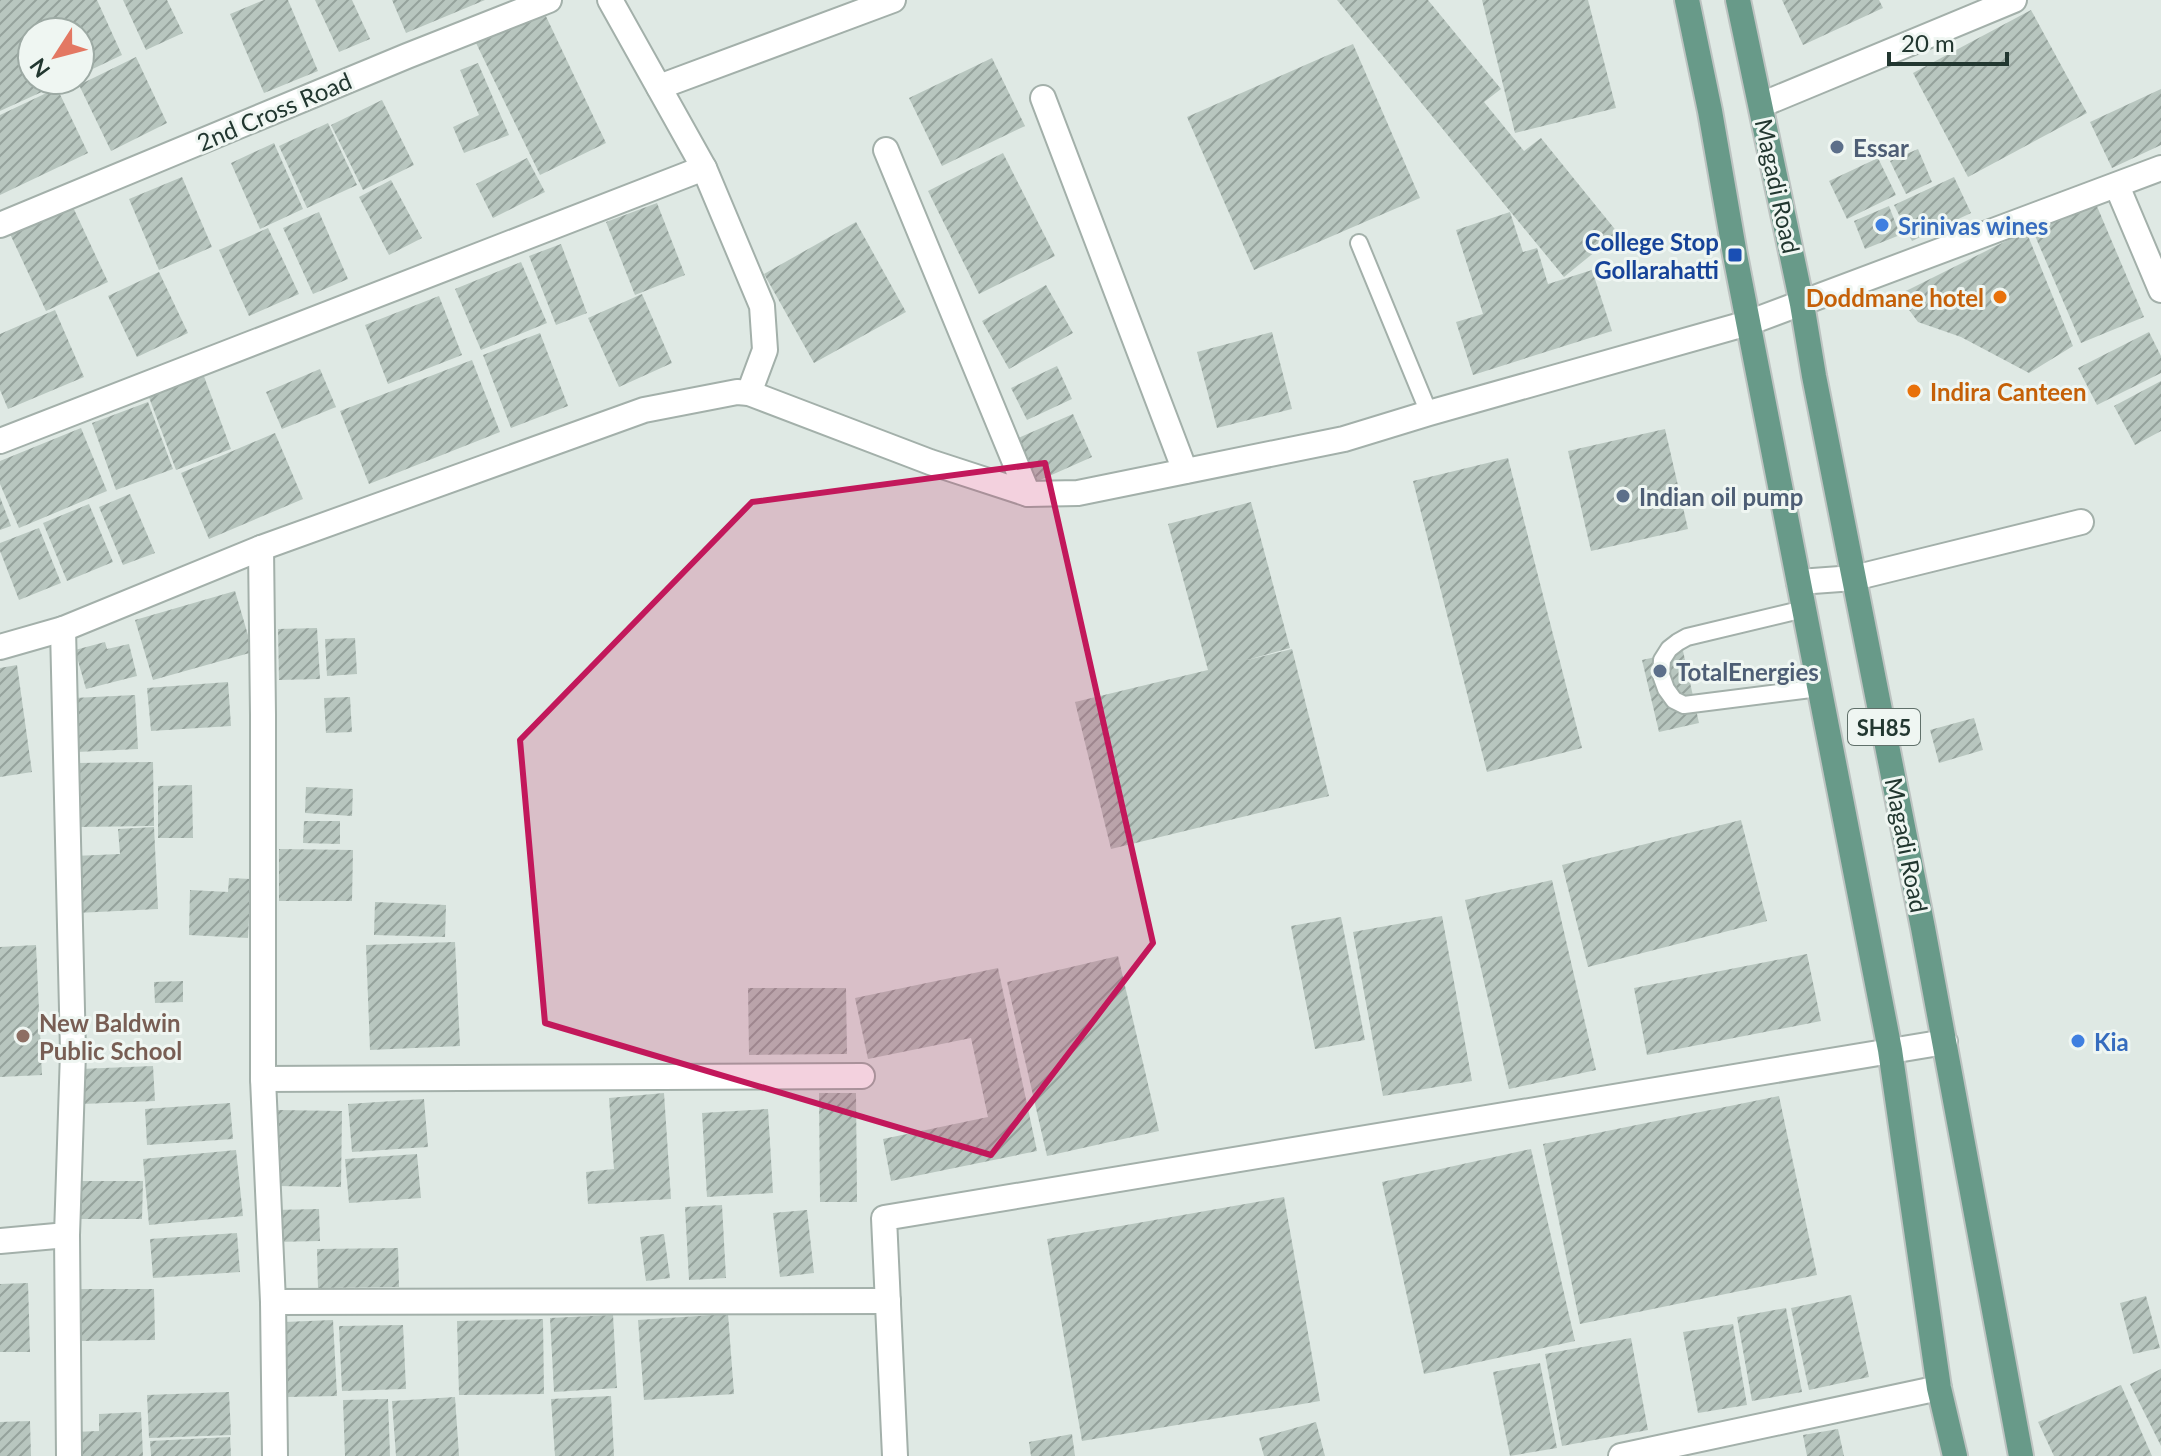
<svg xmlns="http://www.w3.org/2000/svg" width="2161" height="1456" font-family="Lato,sans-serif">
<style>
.building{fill:url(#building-hatch)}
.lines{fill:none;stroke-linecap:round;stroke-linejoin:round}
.lane-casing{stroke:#a3b0aa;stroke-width:20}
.street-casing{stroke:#a3b0aa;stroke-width:28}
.primary-casing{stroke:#bdc3c1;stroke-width:28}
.lane{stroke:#fff;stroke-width:16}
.street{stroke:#fff;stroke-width:24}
.primary{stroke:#689a89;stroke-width:24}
.marked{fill:#c2185b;fill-opacity:0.2;stroke:#c2185b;stroke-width:6;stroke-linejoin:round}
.service-dot{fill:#5c6f8a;stroke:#eff6f2;stroke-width:3}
.shop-dot{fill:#3f7fe0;stroke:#eff6f2;stroke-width:3}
.transit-dot{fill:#1a4fb4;stroke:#eff6f2;stroke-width:3}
.food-dot{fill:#e8710a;stroke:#eff6f2;stroke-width:3}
.education-dot{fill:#8d6e63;stroke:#eff6f2;stroke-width:3}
.labels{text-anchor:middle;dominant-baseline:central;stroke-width:6;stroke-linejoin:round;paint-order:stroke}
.shield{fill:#eff6f2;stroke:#60706a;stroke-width:2}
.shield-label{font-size:22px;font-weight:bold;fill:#223730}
.street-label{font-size:24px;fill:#223730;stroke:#eff6f2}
.service-label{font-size:24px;font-weight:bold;fill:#4e5e75;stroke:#eff6f2;text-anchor:start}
.shop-label{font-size:24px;font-weight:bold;fill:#366cbe;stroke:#eff6f2;text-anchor:start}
.transit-label{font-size:24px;font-weight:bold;fill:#164399;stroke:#eff6f2;text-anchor:end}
.food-label{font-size:24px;font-weight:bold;fill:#c56008;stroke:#eff6f2;text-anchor:end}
.education-label{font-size:24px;font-weight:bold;fill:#785e54;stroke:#eff6f2;text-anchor:start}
</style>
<defs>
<pattern id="building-hatch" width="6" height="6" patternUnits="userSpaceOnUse" patternTransform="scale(2)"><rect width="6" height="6" fill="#b8c6bf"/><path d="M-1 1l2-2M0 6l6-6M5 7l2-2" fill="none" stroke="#95a29c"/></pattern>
</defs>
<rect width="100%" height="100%" fill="#dfe9e4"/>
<!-- building -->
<g class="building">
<path d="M0,0h97l25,55 -42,20v-43h-48v48h36l-68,31z"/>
<path d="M123,0h44l16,33 -37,17z"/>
<path d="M264,0h24l30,71 -54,22 -34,-79z"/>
<path d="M315,0h37l18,39 -31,13z"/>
<path d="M392,0h93l-79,33z"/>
<path d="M1337,0h91l73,89 -17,13 40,49 17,-13 77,95 -54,44z"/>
<path d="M1482,0h106l28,108 -101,25z"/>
<path d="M1782,0h97l4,8 -80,37z"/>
<path d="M543,10l63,133 -66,32 -64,-132z"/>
<path d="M2031,10l56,103 -119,64 -55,-104z"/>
<path d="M1353,44l67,154 -166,72 -67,-153z"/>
<path d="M136,57l31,66 -56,28 -32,-66z"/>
<path d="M992,58l33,68 -83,40 -33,-68z"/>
<path d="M478,63l31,72 -45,18 -11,-26 26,-12 -19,-45z"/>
<path d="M57,88l31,65 -88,42v-80z"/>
<path d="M2161,89v56l-49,23 -22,-46z"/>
<path d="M382,100l32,65 -51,25 -32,-65z"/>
<path d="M328,123l29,62 -50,23 -28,-62z"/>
<path d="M274,143l29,66 -43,20 -29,-66z"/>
<path d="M1918,149l14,33 -26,12 -16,-33z"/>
<path d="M1003,153l52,103 -76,38 -51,-103z"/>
<path d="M527,158l18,34 -52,26 -17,-34z"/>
<path d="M1878,158l18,37 -49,24 -18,-38z"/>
<path d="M182,177l30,70 -53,23 -30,-71z"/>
<path d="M1954,177l17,36 -59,28 -18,-36z"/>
<path d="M391,180l31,58 -33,17 -30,-58z"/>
<path d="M657,203l28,72 -50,20 -29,-73z"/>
<path d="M2096,204l48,113 -63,26 -48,-112z"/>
<path d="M72,205l36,77 -62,29 -36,-77z"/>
<path d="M1889,206l11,29 -35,14 -11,-28z"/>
<path d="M319,212l29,67 -35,15 -30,-66z"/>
<path d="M1510,212l13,40 14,-4 11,36 44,-14 20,61 -139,44 -17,-53 27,-8 -27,-84z"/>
<path d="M856,222l50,90 -92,51 -50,-89z"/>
<path d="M268,228l31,66 -50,22 -30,-66z"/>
<path d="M2026,231l47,115 -44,27 -68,-36 -43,-15 -20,-27z"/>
<path d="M561,244l26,69 -31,12 -27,-69z"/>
<path d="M521,262l26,61 -66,27 -26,-61z"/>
<path d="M159,272l29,61 -51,24 -29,-61z"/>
<path d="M1046,285l27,48 -64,36 -27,-48z"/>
<path d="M642,294l30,69 -53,24 -31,-69z"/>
<path d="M439,296l23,59 -74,29 -23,-59z"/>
<path d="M55,310l29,67 -76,32 -8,-19v-56z"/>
<path d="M1272,332l20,77 -75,19 -20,-76z"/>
<path d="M2149,332l12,24v17l-64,32 -19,-37z"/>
<path d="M540,333l28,73 -57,22 -28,-73z"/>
<path d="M472,360l28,72 -131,52 -29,-73z"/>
<path d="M1057,366l15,33 -45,21 -16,-32z"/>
<path d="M320,369l16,38 -54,22 -16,-37z"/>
<path d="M202,371l29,78 -55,21 -29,-78z"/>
<path d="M2161,381v50l-26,14 -21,-39z"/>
<path d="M148,402l25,67 -57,21 -24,-67z"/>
<path d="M1073,414l19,43 -63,28 -20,-43z"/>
<path d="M81,428l26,63 -88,37 -19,-44v-23z"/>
<path d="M1665,429l23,100 -97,22 -23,-100z"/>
<path d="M275,433l28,66 -94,40 -28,-66z"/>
<path d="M1508,458l74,290 -95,24 -74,-291z"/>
<path d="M130,494l25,59 -32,12 -24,-58z"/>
<path d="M0,497l11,29 -11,4z"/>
<path d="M1251,502l39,146 -43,12 45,-11 37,147 -218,53 -36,-147 133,-32 -40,-146z"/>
<path d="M89,504l24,58 -46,19 -24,-58z"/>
<path d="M39,528l22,55 -42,17 -19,-49v-8z"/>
<path d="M235,591l18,61 -100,28 -18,-60z"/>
<path d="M317,628l3,51 -41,1 -1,-51z"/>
<path d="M355,638l2,36 -30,2 -2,-37z"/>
<path d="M105,642l2,7 22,-5 8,32 -51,13 -11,-39z"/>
<path d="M1683,651l16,72 -40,9 -17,-72z"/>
<path d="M17,665l15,107 -32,5v-109z"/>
<path d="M228,682l3,44 -80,5 -4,-43z"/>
<path d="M135,695l3,54 -61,3 -3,-54z"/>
<path d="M350,697l2,35 -26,1 -2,-35z"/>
<path d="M1974,718l9,32 -44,13 -9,-33z"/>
<path d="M153,762l1,64 -76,1 -2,-64z"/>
<path d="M192,785l1,53h-35v-52z"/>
<path d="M306,787l47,2 -1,27 -47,-3z"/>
<path d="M1741,820l26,101 -179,46 -26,-102z"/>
<path d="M304,821h36v23l-37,-1z"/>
<path d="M154,827l4,82 -81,4 -3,-57 46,-2 -2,-25z"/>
<path d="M279,849l74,1 -1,51h-73z"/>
<path d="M229,878l22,1 -3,59 -59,-3 1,-45 38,2z"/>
<path d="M1552,880l44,190 -87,19 -44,-189z"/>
<path d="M375,902l71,3 -1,32 -71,-2z"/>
<path d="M1442,916l30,165 -89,15 -30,-164z"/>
<path d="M1341,917l24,123 -50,9 -24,-123z"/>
<path d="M455,942l5,104 -90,4 -4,-105z"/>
<path d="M36,945l6,130 -42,2v-130z"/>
<path d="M1807,954l14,67 -174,34 -13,-67z"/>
<path d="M1118,956l41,175 -112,25 -40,-174z"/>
<path d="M998,968l39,183 -146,30 -8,-42 105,-22 -17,-79 -103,21 -13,-61z"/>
<path d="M183,981v21l-28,1 -1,-21z"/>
<path d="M748,988h98l1,66 -98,1z"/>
<path d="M153,1066l2,35 -73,3 -2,-35z"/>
<path d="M664,1093l7,106 -83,5 -2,-32 28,-3 -5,-71z"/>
<path d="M819,1093h37l1,109h-37z"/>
<path d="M1779,1096l38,179 -237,49 -37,-180z"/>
<path d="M424,1099l4,48 -76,5 -4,-48z"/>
<path d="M230,1103l3,36 -86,6 -2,-36z"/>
<path d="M768,1109l5,84 -66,4 -5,-84z"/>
<path d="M278,1110l64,1 -1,76 -64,-1z"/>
<path d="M1531,1149l44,192 -151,33 -42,-192z"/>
<path d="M236,1150l7,66 -94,9 -6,-66z"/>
<path d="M417,1154l4,44 -72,5 -4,-44z"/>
<path d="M77,1181h66l-1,38h-65z"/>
<path d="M1284,1197l36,204 -238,40 -35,-202z"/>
<path d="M722,1205l4,73 -37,2 -4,-73z"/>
<path d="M319,1209l1,32 -46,1 -1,-32z"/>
<path d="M807,1210l7,63 -34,4 -7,-64z"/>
<path d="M237,1233l3,39 -87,6 -3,-39z"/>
<path d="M664,1234l6,44 -24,3 -6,-44z"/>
<path d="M398,1248l1,39 -81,1 -1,-39z"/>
<path d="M28,1283l2,69h-30v-68z"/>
<path d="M79,1289h75l1,51 -76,1z"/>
<path d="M1851,1295l18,82 -60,13 -18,-82z"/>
<path d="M2146,1296l14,52 -27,6 -13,-51z"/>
<path d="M1786,1308l16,84 -50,9 -15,-84z"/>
<path d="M728,1314l6,80 -90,6 -6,-80z"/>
<path d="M613,1315l4,73 -63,4 -4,-74z"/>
<path d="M543,1319l1,75 -85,1 -2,-74z"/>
<path d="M333,1320l4,76 -50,1 -3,-75z"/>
<path d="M1733,1324l14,81 -49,8 -15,-81z"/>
<path d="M403,1325l3,64 -64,2 -3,-65z"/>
<path d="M1631,1338l17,92 -86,16 -17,-92z"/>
<path d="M1540,1363l17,85 -47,8 -17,-84z"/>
<path d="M2161,1369v77l-31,-62z"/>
<path d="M2121,1385l31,71h-98l-16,-34z"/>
<path d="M229,1392l2,43 -82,3 -2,-43z"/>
<path d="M611,1396l3,60h-59l-4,-57z"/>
<path d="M455,1397l4,59h-63l-4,-55z"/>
<path d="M388,1399l2,57h-45l-2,-56z"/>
<path d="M141,1412l2,44h-68l-2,-24 26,-1v-17z"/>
<path d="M30,1421l1,35h-31v-34z"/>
<path d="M1316,1422l9,34h-61l-5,-18z"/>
<path d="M1838,1429l6,27h-37l-4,-21z"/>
<path d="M1072,1434l3,22h-44l-2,-14z"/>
<path d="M230,1437l1,19h-80l-1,-15z"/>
</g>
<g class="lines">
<defs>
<g id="lane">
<path d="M1359,243l70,170"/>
<path d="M1804,609l-117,28 -9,5 -9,7 -7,11 -1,15 5,14 8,11 10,5 135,-17"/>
</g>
<g id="street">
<path d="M610,0l94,168 58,138 3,44 -16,43"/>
<path d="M659,87l234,-87"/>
<path d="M1043,98l142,373"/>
<path d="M1761,105l253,-105"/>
<path d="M886,150l142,344"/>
<path d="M2117,186l44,104"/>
<path d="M0,225l407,-169 142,-56"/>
<path d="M0,441l704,-273"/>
<path d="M261,548l2,167v364l10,223 2,154"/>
<path d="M1799,582l55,-4 227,-56"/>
<path d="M63,629l10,423 -6,183 2,221"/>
<path d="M0,647l63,-18 198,-81 383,-138 93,-18 12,1 181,69 98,32 50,-1 266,-54 85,-26 319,-90 413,-155"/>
<path d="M263,1079l599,-3"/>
<path d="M0,1241l67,-6"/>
<path d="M273,1302l615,-1"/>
<path d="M895,1456l-11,-238 1061,-176"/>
<path d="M1621,1456l318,-68"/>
</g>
<g id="primary">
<path d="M1687,0l23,111 25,144 155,795 49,338 16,68"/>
<path d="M1738,0l64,304 12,72 109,552 98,528"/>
</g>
</defs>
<!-- lane casing -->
<use href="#lane" class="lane-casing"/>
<!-- street casing -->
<use href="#street" class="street-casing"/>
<!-- primary casing -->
<use href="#primary" class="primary-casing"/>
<!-- lane -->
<use href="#lane" class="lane"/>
<!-- street -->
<use href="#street" class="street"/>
<!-- primary -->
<use href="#primary" class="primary"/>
</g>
<!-- marked area -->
<path class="marked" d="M1045,463l108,480 -162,212 -446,-132 -25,-283 232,-238z"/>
<!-- markers -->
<g class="service-dot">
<circle cx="1837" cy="147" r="8"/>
<circle cx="1623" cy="496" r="8"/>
<circle cx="1660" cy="671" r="8"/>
</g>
<g class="shop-dot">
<circle cx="1882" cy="225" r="8"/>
<circle cx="2078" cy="1041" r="8"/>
</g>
<rect class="transit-dot" x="1727" y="247" width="16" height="16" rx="4"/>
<g class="food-dot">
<circle cx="2000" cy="297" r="8"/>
<circle cx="1914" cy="391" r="8"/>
</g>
<circle class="education-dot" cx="23" cy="1036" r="8"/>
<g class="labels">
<!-- shield labels -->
<rect class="shield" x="1848" y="709" width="72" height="36" rx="6"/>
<g class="shield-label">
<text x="1884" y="727">SH85</text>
</g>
<!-- street labels -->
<g class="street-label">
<text transform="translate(274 111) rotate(-23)">2nd Cross Road</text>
<text transform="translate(1778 186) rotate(78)">Magadi Road</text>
<text transform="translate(1907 845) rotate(79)">Magadi Road</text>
</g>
<!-- service labels -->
<g class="service-label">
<text x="1853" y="147">Essar</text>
<text x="1639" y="496">Indian oil pump</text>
<text x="1676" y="671">TotalEnergies</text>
</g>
<!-- shop labels -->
<g class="shop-label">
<text x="1898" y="225">Srinivas wines</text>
<text x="2094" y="1041">Kia</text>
</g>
<!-- transit labels -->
<g class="transit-label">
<text x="1719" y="241">College Stop<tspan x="1719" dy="28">Gollarahatti</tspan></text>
</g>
<!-- food labels -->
<g class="food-label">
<text x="1984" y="297">Doddmane hotel</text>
<text x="1930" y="391" text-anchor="start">Indira Canteen</text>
</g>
<!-- education labels -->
<g class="education-label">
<text x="39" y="1022">New Baldwin<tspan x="39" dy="28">Public School</tspan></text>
</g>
</g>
<!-- north arrow -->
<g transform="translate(56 56) rotate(234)"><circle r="38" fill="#eff6f2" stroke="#9daaa4" stroke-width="2"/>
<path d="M0-6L14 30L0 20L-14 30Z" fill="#e37863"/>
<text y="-12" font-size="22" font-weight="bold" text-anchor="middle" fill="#223730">N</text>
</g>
<!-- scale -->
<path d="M1889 52v12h118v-12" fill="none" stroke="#223730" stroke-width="4"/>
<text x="1901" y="52" font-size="24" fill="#223730" stroke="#eff6f2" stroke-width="6" paint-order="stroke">20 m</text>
</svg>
